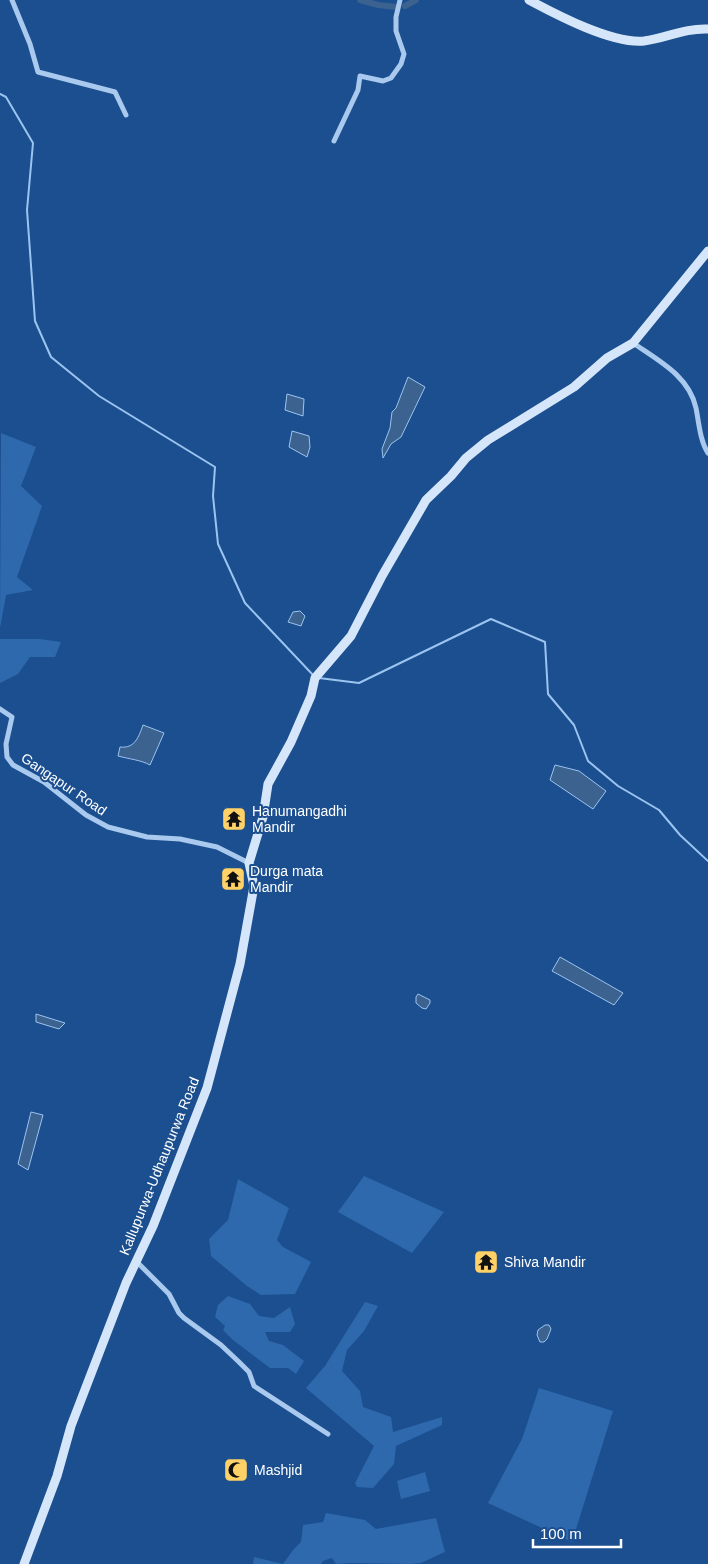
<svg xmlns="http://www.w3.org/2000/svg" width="708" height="1564" font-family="Helvetica,sans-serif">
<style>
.green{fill:#2e69ad}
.water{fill:#3c6290;stroke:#9cc4f0}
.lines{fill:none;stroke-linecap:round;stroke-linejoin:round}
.stream{stroke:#9cc4f0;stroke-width:2}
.canal{stroke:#3c6290;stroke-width:6}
.street{stroke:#a9c9ee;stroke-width:5}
.secondary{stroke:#d6e6fa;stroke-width:9}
.labels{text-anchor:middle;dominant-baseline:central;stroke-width:4;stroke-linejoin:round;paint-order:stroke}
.street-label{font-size:14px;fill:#fff;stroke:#1b4f8f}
.poi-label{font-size:14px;fill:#fff;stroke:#1b4f8f;text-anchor:start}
</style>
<rect width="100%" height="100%" fill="#1b4f8f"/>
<!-- green -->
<g class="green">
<path d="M1,433l35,14 -15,39 21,20 -25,71 16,13 -27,5 -6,33z"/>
<path d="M0,639h40l21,3 -6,15h-25l-12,17 -18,9z"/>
<path d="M364,1176l80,36 -32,41 -74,-41z"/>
<path d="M238,1179l51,29 -12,32 6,7 28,15 -16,32 -34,1 -14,-9 -36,-30 -2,-17 19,-19z"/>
<path d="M228,1296l22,8 9,12 15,2 16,-11 5,17 -5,8h-25l4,9 14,4 21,16 -8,13 -8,-6h-18l-37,-28 -10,-10 2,-4 -10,-9 3,-12z"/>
<path d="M365,1302l13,4 -14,25 -17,19 -5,21 18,20 3,16 28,10 2,15 49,-15v8l-46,21 -2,18 -21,24 -16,-1 -2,-4 19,-37 -68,-58 19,-22z"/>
<path d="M539,1388l74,23 -41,131 -84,-39 34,-64z"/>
<path d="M425,1472l5,19 -29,8 -4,-18z"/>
<path d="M326,1513l39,7 11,9 60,-11 9,34 -24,11 -10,1 -60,-1 -15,1 -4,-6 -9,3 -2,3h-68l1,-7 29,7 10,-14 8,-8 2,-17 20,-3z"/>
</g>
<!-- water -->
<g class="water">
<path d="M408,377l17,10 -24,50 -10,7 -8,14 -1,-9 8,-21 2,-16 4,-4z"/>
<path d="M287,394l17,5 -1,17 -18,-6z"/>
<path d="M292,431l17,5 1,11 -3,10 -18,-10z"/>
<path d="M300,611l5,5 -4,10 -13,-4 5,-10z"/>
<path d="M143,725l21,8 -14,32c-9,-5 -21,-6 -32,-9l2,-9c15,2 19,-11 23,-22z"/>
<path d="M555,765l24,6 27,20 -13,18 -43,-29z"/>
<path d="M560,957l63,36 -9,12 -62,-34z"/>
<path d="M418,994l12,6v3l-4,6 -4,-1 -6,-5v-6z"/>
<path d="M36,1014l29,9 -6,6 -23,-7z"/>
<path d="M31,1112l12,3 -15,55 -10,-6z"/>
<path d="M545,1325h4l2,4 -4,10 -3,3h-4l-3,-7 1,-5z"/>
</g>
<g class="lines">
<!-- stream -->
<g class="stream">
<path d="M0,94l6,3 27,46 -6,67 8,111 16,36 48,39 116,71 -2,29 5,48 27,59 68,72"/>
<path d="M319,678l40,5 132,-64 54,23 3,52 26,31 14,36 30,25 41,24 21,25 28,26"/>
</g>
<!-- canal -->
<g class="canal">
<path d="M360,0l18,5 18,2"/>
<path d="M405,6l11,-6"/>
</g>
<!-- street -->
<g class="street">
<path d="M12,0l18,44 8,28 77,20 11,23"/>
<path d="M334,141l24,-51 2,-14 23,5 8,-3 10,-14 3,-10 -8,-23v-14l4,-17"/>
<path d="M633,343c26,18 56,33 63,65 3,15 4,33 12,45"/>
<path d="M0,709l12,8 -6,27 1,13 6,8 31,17 42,33 22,12 39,10 33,2 37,8 32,16"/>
<path d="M136,1261l33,33 10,19 5,5 37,27 18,17 10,10 5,14 74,48"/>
</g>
<!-- secondary -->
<g class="secondary">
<path d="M529,0c28,15 83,44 115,41 23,-3 40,-13 64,-12"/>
<path d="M24,1564l33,-88 14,-50 55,-143 27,-57 54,-138 33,-124 14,-78 -5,-23 14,-46 5,-33 23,-42 20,-46 4,-18 36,-42 31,-60 44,-76 25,-24 15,-18 22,-18 86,-53 33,-29 26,-15 75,-92"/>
</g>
</g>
<!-- icons -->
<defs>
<symbol id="temple-square" viewBox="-11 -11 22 22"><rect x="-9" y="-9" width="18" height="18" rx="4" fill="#ffd166" stroke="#1b4f8f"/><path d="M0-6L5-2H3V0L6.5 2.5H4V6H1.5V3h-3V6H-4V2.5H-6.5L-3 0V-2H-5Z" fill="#111"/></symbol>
<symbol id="mosque-square" viewBox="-11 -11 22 22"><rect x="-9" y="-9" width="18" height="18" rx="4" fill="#ffd166" stroke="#1b4f8f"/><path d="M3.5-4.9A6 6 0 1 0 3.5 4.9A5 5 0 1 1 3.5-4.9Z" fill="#111"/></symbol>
</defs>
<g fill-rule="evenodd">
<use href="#temple-square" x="220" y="805" width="28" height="28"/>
<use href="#temple-square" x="219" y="865" width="28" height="28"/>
<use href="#temple-square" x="472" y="1248" width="28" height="28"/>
<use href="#mosque-square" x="222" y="1456" width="28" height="28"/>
</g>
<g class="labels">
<!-- street labels -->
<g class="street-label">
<text transform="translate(64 784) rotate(34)">Gangapur Road</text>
<text transform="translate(159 1166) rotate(-68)">Kallupurwa-Udhaupurwa Road</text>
</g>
<!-- poi labels -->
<g class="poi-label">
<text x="252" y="811">Hanumangadhi<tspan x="252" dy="16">Mandir</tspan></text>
<text x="250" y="871">Durga mata<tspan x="250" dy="16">Mandir</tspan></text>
<text x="504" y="1262">Shiva Mandir</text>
<text x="254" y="1470">Mashjid</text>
</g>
</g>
<!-- scale -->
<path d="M533 1539v8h88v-8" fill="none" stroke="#ffffff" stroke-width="2.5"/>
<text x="540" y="1539" font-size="15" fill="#ffffff" stroke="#1b4f8f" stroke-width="4" paint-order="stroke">100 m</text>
</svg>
